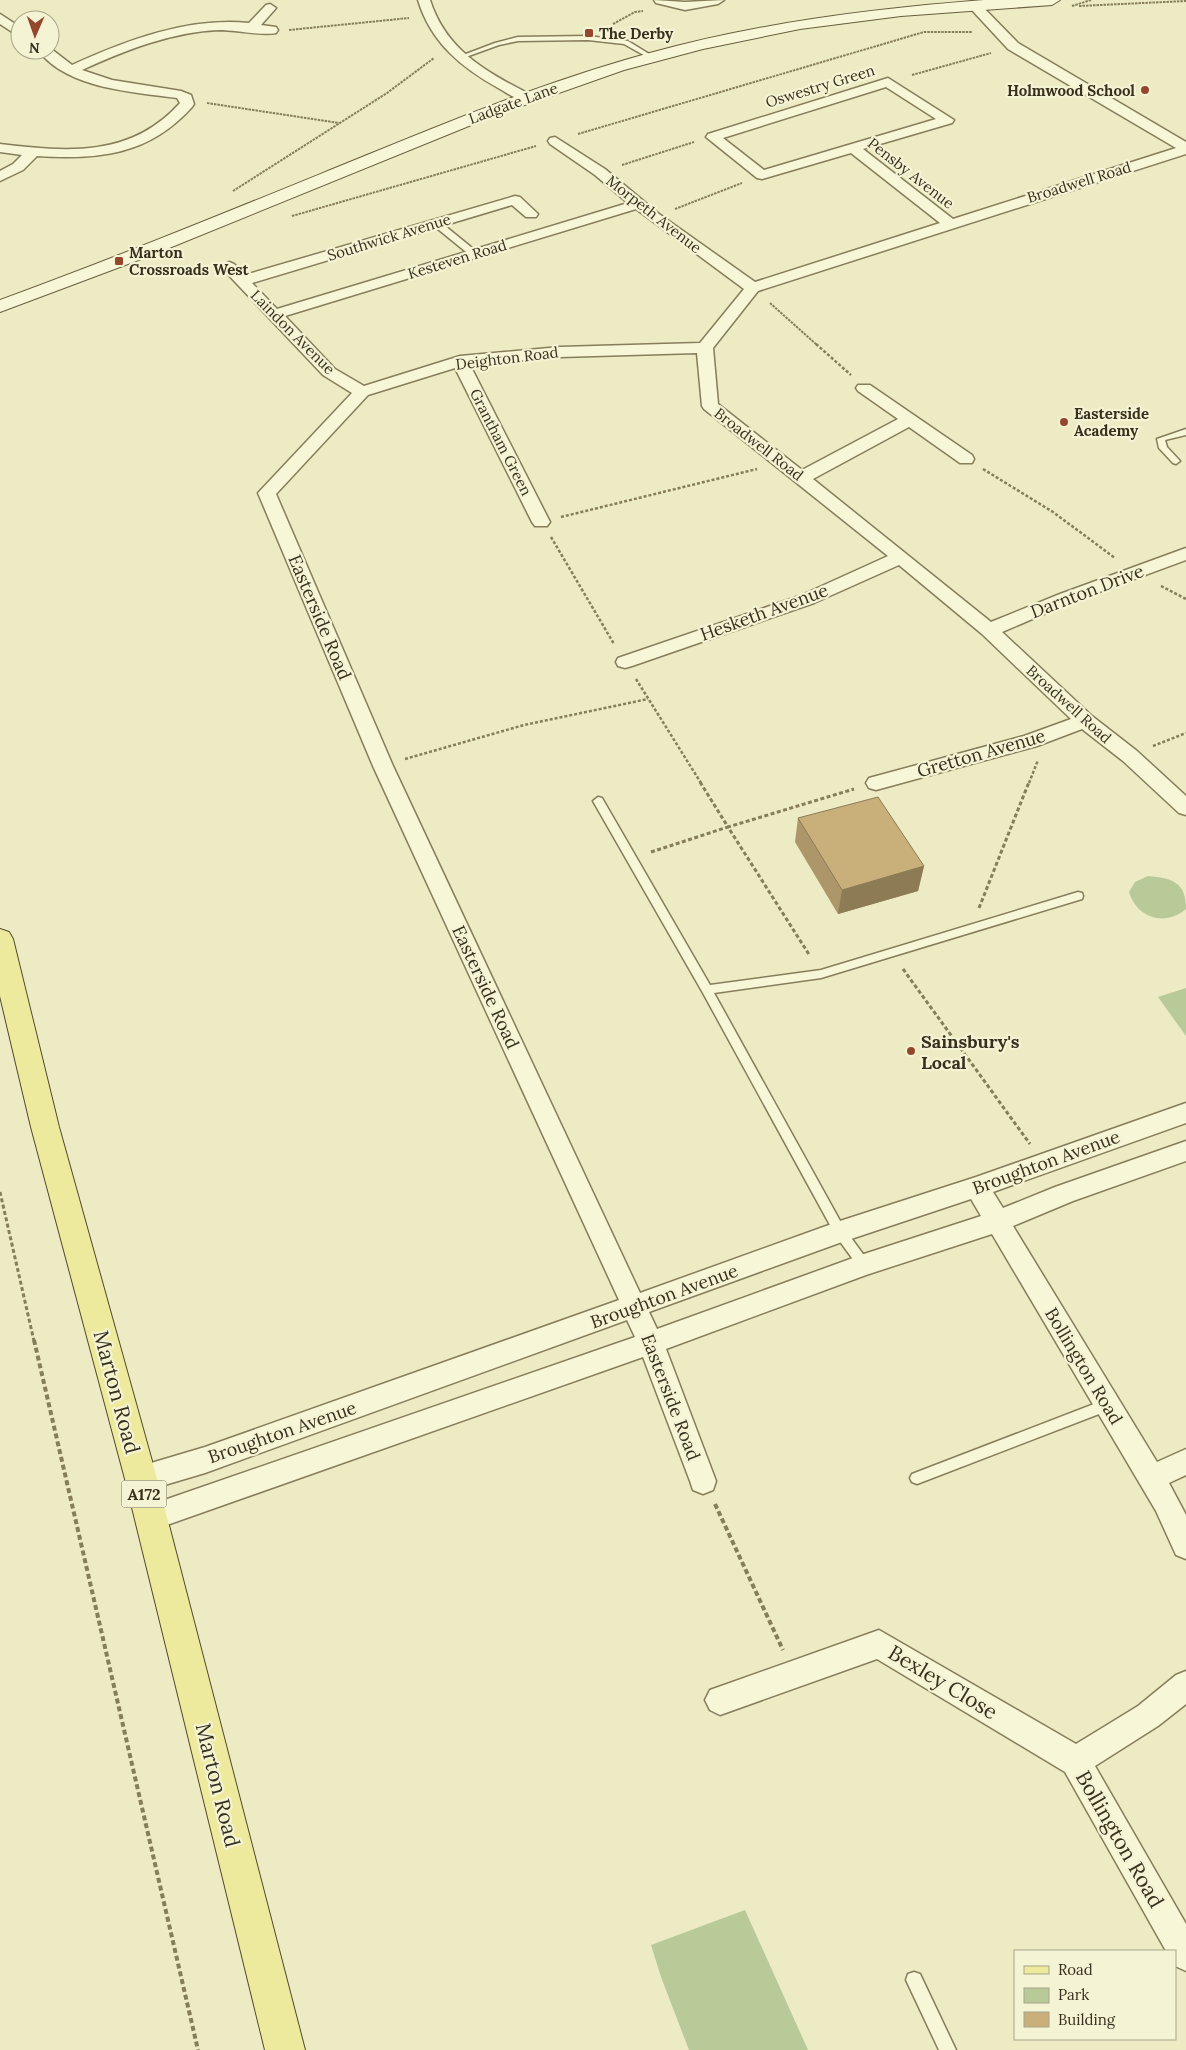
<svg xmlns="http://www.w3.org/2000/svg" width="1186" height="2050" font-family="Lora,serif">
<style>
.green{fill:#b7ca98}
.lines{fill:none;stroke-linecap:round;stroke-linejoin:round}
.lane-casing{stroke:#867d5b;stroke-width:3}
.street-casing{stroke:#867d5b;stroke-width:3}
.secondary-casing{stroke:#685e3e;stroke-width:2}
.primary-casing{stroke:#544a2f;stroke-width:2}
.path-far3{stroke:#867d5b;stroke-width:2;stroke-dasharray:2.5 1;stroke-linecap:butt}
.path-far2{stroke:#867d5b;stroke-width:2.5;stroke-dasharray:3 2;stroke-linecap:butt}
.path-far1{stroke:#867d5b;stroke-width:3;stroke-dasharray:4 2.5;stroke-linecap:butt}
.path{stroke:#867d5b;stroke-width:4;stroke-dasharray:5 3;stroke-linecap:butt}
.lane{fill:#f7f6d7;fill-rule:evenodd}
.street{fill:#f7f6d7;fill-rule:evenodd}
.secondary{fill:#f7f6d7;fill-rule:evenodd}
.primary{fill:#eeea9d;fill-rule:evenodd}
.wall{fill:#ad976a}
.shaded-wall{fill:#8d7b56}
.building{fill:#c9b07b;stroke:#8d7b56}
.poi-dot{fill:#93472d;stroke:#f4f3d3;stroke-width:2}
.labels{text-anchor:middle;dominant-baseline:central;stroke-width:4.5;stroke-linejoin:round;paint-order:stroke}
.far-poi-label{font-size:15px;font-weight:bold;fill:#37301e;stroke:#f4f3d3;text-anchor:start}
.far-street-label{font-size:15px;fill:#37301e;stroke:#f4f3d3}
.shield{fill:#f4f3d3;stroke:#706a54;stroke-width:1}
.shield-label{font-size:16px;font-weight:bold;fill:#37301e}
.street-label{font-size:18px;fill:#37301e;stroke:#f4f3d3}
.poi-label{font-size:18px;font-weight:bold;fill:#37301e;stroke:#f4f3d3;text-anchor:start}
.near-street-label{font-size:21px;fill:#37301e;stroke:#f4f3d3}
</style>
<rect width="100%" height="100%" fill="#ecebc4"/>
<!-- green -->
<g class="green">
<path d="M1148,876c24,2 38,6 38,33 -21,18 -49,9 -57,-17l6,-10z"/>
<path d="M1186,988v48l-28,-39z"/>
<path d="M745,1910l63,140h-119l-28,-73 -10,-32z"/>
</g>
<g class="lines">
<defs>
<g id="lane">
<path d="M588,36l40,5 26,16 -5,1 -25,-14 -36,-4 -70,1 -19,4 -36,13 -5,-1 37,-14 23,-6z"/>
<path d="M433,221h6l38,31v4h-6l-38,-31z"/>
<path d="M1186,429v6l-21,5 2,7 13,14 -4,3 -3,-1 -14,-15 -2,-9z"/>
<path d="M598,797l4,1 108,187 111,-15 257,-78 4,1 1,3 -1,3 -261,79 -107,15 130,235 24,33 2,4 -2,4 -4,1 -4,-1 -24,-33 -133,-243 -110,-192z"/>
<path d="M1107,1399l5,2 2,4 -2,4 -195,75 -5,-2 -2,-4 2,-4z"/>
<path d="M914,1972l6,2 36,76h-17l-33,-70 2,-6z"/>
</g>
<g id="street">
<path d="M418,0h12c16,50 55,71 99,94l2,3 -2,3c-10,2 -20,-6 -29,-11 -38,-21 -69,-46 -82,-89z"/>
<path d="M654,0l31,2 39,-2 -6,4 -33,6 -29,-7z"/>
<path d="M974,1l4,1 40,41 168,99v12l-428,137 -45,57 5,56 84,66 96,-51 -40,-28 -2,-3 2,-3h12l102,70 2,4 -2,4h-12l-51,-36 -96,52 178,143 69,-28 126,-46v12l-114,42 -70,30 90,84 45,35 49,45v19l-7,-2 -56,-52 -41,-32 -45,17 -161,44 -7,-2 -3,-5 3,-5 155,-42 47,-17 -89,-85 -83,-69 -85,38 -182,63 -7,2 -7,-2 -2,-4 2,-4 184,-63 86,-39 -184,-147 -2,-3 -5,-53 -137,4 -90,8 80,157 -3,4h-12l-3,-4 -77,-154 -87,27 -92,99 117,272 247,527 200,-72 136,-44 210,-74v20l-193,69 10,16 52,-21 131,-46v20l-113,40 -60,25 144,236 29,-13v26l-17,8 17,32v44l-10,-4 -20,-44 -164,-277 -126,41 -200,74 50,132 -3,9 -10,4 -10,-4 -3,-9 -47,-124 -493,174 -10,-4 -4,-9 4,-9 10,-4 485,-168 -8,-17 -422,153 -64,19 -10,-4 -3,-9 3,-9 10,-4 64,-19 414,-147 -246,-534 -115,-273 94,-100 -29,-18 -102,-108 8,-5 5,2 11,11 270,-79 5,1 18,17 -2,3h-10l-14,-12 -260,78 25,26 351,-106 -33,-28 -45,-31 -2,-3 2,-3 5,-1 50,32 54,45 96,68 185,-59 -89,-70 -89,26 -5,-1 -51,-41 2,-3 180,-56 66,42 -2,3 -89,26 90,70 223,-71 -168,-99 -38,-41 -2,-3zM886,87l50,32 -172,51 -41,-32zM636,209l108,80 -44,54 -140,4 -100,9 -96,30 -29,-17 -50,-53zM971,1199l10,17 -117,38 -207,75 -8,-17 193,-70z"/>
<path d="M270,4l6,4 -15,17 15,2 2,3 -2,3c-15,3 -40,-3 -57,-3 -48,2 -93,20 -137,40l30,10 69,11 10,4 3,9 -2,3c-43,48 -93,53 -155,49l-14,14 -23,11v-10l13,-7 9,-9 -22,-3v-8c67,8 131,14 180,-41l-3,-5c-43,-6 -110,-9 -139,-48l12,-2 22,17c55,-25 116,-48 177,-42l17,-18z"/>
<path d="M0,14l20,13v10l-20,-13z"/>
<path d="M879,1630l197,114 62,-38 38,-31 10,-4v33l-28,22 -63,40 91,158v47l-11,-5v-15h-9l-101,-179 -188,-113 -157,56 -10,-5 -5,-10 5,-10z"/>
</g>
<path id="secondary" d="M984,0h76l-8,5 -151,11 -101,13 -97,20 -79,21 -133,47 -339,138 -152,57v-12c126,-46 249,-97 372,-147 90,-37 180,-73 274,-99 111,-31 224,-45 338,-54z"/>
<path id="primary" d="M0,929l9,3 4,7 46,188 98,352 148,571h-40l-140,-571 -94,-352 -31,-131z"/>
</defs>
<!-- lane casing -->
<use href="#lane" class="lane-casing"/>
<!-- street casing -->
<use href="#street" class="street-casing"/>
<!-- secondary casing -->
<use href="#secondary" class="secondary-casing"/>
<!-- primary casing -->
<use href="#primary" class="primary-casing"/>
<!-- path-far3 -->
<g class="path-far3">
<path d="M1072,6l19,-6"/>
<path d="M1079,6l107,-5"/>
<path d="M613,24l22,-12 8,-1"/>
<path d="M289,30l120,-12"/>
<path d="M644,33h17"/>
<path d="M912,75l79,-22"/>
<path d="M207,103l132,20"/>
<path d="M578,134l346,-102h48"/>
<path d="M622,165l72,-23"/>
<path d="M233,191l154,-98 47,-35"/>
<path d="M675,209l67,-26"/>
<path d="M292,216l244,-70"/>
<path d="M770,303l47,42"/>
</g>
<!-- path-far2 -->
<g class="path-far2">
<path d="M816,344l35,31"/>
<path d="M983,469l70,43 62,46"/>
<path d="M561,517l196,-48"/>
<path d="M551,537l63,107"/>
<path d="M1161,586l25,13"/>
<path d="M636,679l65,104"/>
<path d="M1153,746l33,-13"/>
<path d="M405,759l119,-34 124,-26"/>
<path d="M1029,783l9,-23"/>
</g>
<!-- path-far1 -->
<g class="path-far1">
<path d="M700,782l28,45 126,-38"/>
<path d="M651,852l77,-25 82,129"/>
<path d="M979,908l50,-126"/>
<path d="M903,969l127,175"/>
<path d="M0,1192l34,149"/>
</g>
<!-- path -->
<g class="path">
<path d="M34,1340l164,710"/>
<path d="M715,1504l68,146"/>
</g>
<!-- lane -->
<use href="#lane" class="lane"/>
<!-- street -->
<use href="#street" class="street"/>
<!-- secondary -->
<use href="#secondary" class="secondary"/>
<!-- primary -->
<use href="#primary" class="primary"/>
</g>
<!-- wall -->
<path class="wall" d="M798,818l126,48 -6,25 -80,23 -43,-72z"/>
<!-- shaded-wall -->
<path class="shaded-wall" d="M924,866l-6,25 -80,23 4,-24z"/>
<!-- building -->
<path class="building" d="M878,797l46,69 -82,24 -44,-72z"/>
<!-- markers -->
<g class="poi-dot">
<rect x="584" y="28" width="10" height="10" rx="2.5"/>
<circle cx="1145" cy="90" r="5"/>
<rect x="114" y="256" width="10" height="10" rx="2.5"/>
<circle cx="1064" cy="422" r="5"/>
<circle cx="911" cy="1051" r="5"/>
</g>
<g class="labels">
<!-- far-poi labels -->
<g class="far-poi-label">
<text x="599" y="33">The Derby</text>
<text x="1135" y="90" text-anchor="end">Holmwood School</text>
<text x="129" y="252">Marton<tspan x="129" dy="17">Crossroads West</tspan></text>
<text x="1074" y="413">Easterside<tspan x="1074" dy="17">Academy</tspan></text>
</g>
<!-- far-street labels -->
<g class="far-street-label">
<text transform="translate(820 86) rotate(-17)">Oswestry Green</text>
<text transform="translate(513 103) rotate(-20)">Ladgate Lane</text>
<text transform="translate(911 173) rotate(38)">Pensby Avenue</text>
<text transform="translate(1079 182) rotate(-17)">Broadwell Road</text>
<text transform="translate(654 214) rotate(38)">Morpeth Avenue</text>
<text transform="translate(389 237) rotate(-17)">Southwick Avenue</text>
<text transform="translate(457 259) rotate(-17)">Kesteven Road</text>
<text transform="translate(293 332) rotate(45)">Laindon Avenue</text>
<text transform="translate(507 358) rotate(-7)">Deighton Road</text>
<text transform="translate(501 442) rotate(63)">Grantham Green</text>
<text transform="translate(759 444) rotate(38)">Broadwell Road</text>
<text transform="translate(1069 704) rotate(42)">Broadwell Road</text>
</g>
<!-- shield labels -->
<rect class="shield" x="121.5" y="1480.5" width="45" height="27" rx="4"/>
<g class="shield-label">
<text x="144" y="1494">A172</text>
</g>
<!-- street labels -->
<g class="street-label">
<text transform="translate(1087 591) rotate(-21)">Darnton Drive</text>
<text transform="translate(764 612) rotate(-20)">Hesketh Avenue</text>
<text transform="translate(320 617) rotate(67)">Easterside Road</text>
<text transform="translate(981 753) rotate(-16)">Gretton Avenue</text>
<text transform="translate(486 987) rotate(65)">Easterside Road</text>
<text transform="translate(1046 1162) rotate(-20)">Broughton Avenue</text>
<text transform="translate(664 1296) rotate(-20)">Broughton Avenue</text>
<text transform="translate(1084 1366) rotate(59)">Bollington Road</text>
<text transform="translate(671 1397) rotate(69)">Easterside Road</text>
<text transform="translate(282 1432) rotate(-19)">Broughton Avenue</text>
</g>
<!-- poi labels -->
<g class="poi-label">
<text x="921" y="1041">Sainsbury's<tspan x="921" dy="21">Local</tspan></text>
</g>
<!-- near-street labels -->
<g class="near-street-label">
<text transform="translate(117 1392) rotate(75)">Marton Road</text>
<text transform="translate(943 1682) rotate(31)">Bexley Close</text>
<text transform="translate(218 1785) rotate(76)">Marton Road</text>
<text transform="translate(1120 1839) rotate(60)">Bollington Road</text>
</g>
</g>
<!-- legend -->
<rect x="1014" y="1950" width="162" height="90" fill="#f4f3d3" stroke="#a8a58b"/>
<rect x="1024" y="1966" width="25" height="8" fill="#eeea9d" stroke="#a8a58b"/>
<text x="1058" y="1975" font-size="15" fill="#37301e">Road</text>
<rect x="1024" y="1988" width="25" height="15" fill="#b7ca98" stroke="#a8a58b"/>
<text x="1058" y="2000" font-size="15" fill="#37301e">Park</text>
<rect x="1024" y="2012" width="25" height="15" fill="#c9b07b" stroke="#a8a58b"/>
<text x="1058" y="2025" font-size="15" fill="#37301e">Building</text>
<!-- north arrow -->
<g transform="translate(35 35) rotate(182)"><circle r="24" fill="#f4f3d3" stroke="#a8a58b"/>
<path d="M0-4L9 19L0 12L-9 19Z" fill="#93472d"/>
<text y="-8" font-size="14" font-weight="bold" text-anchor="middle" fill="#37301e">N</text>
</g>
</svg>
